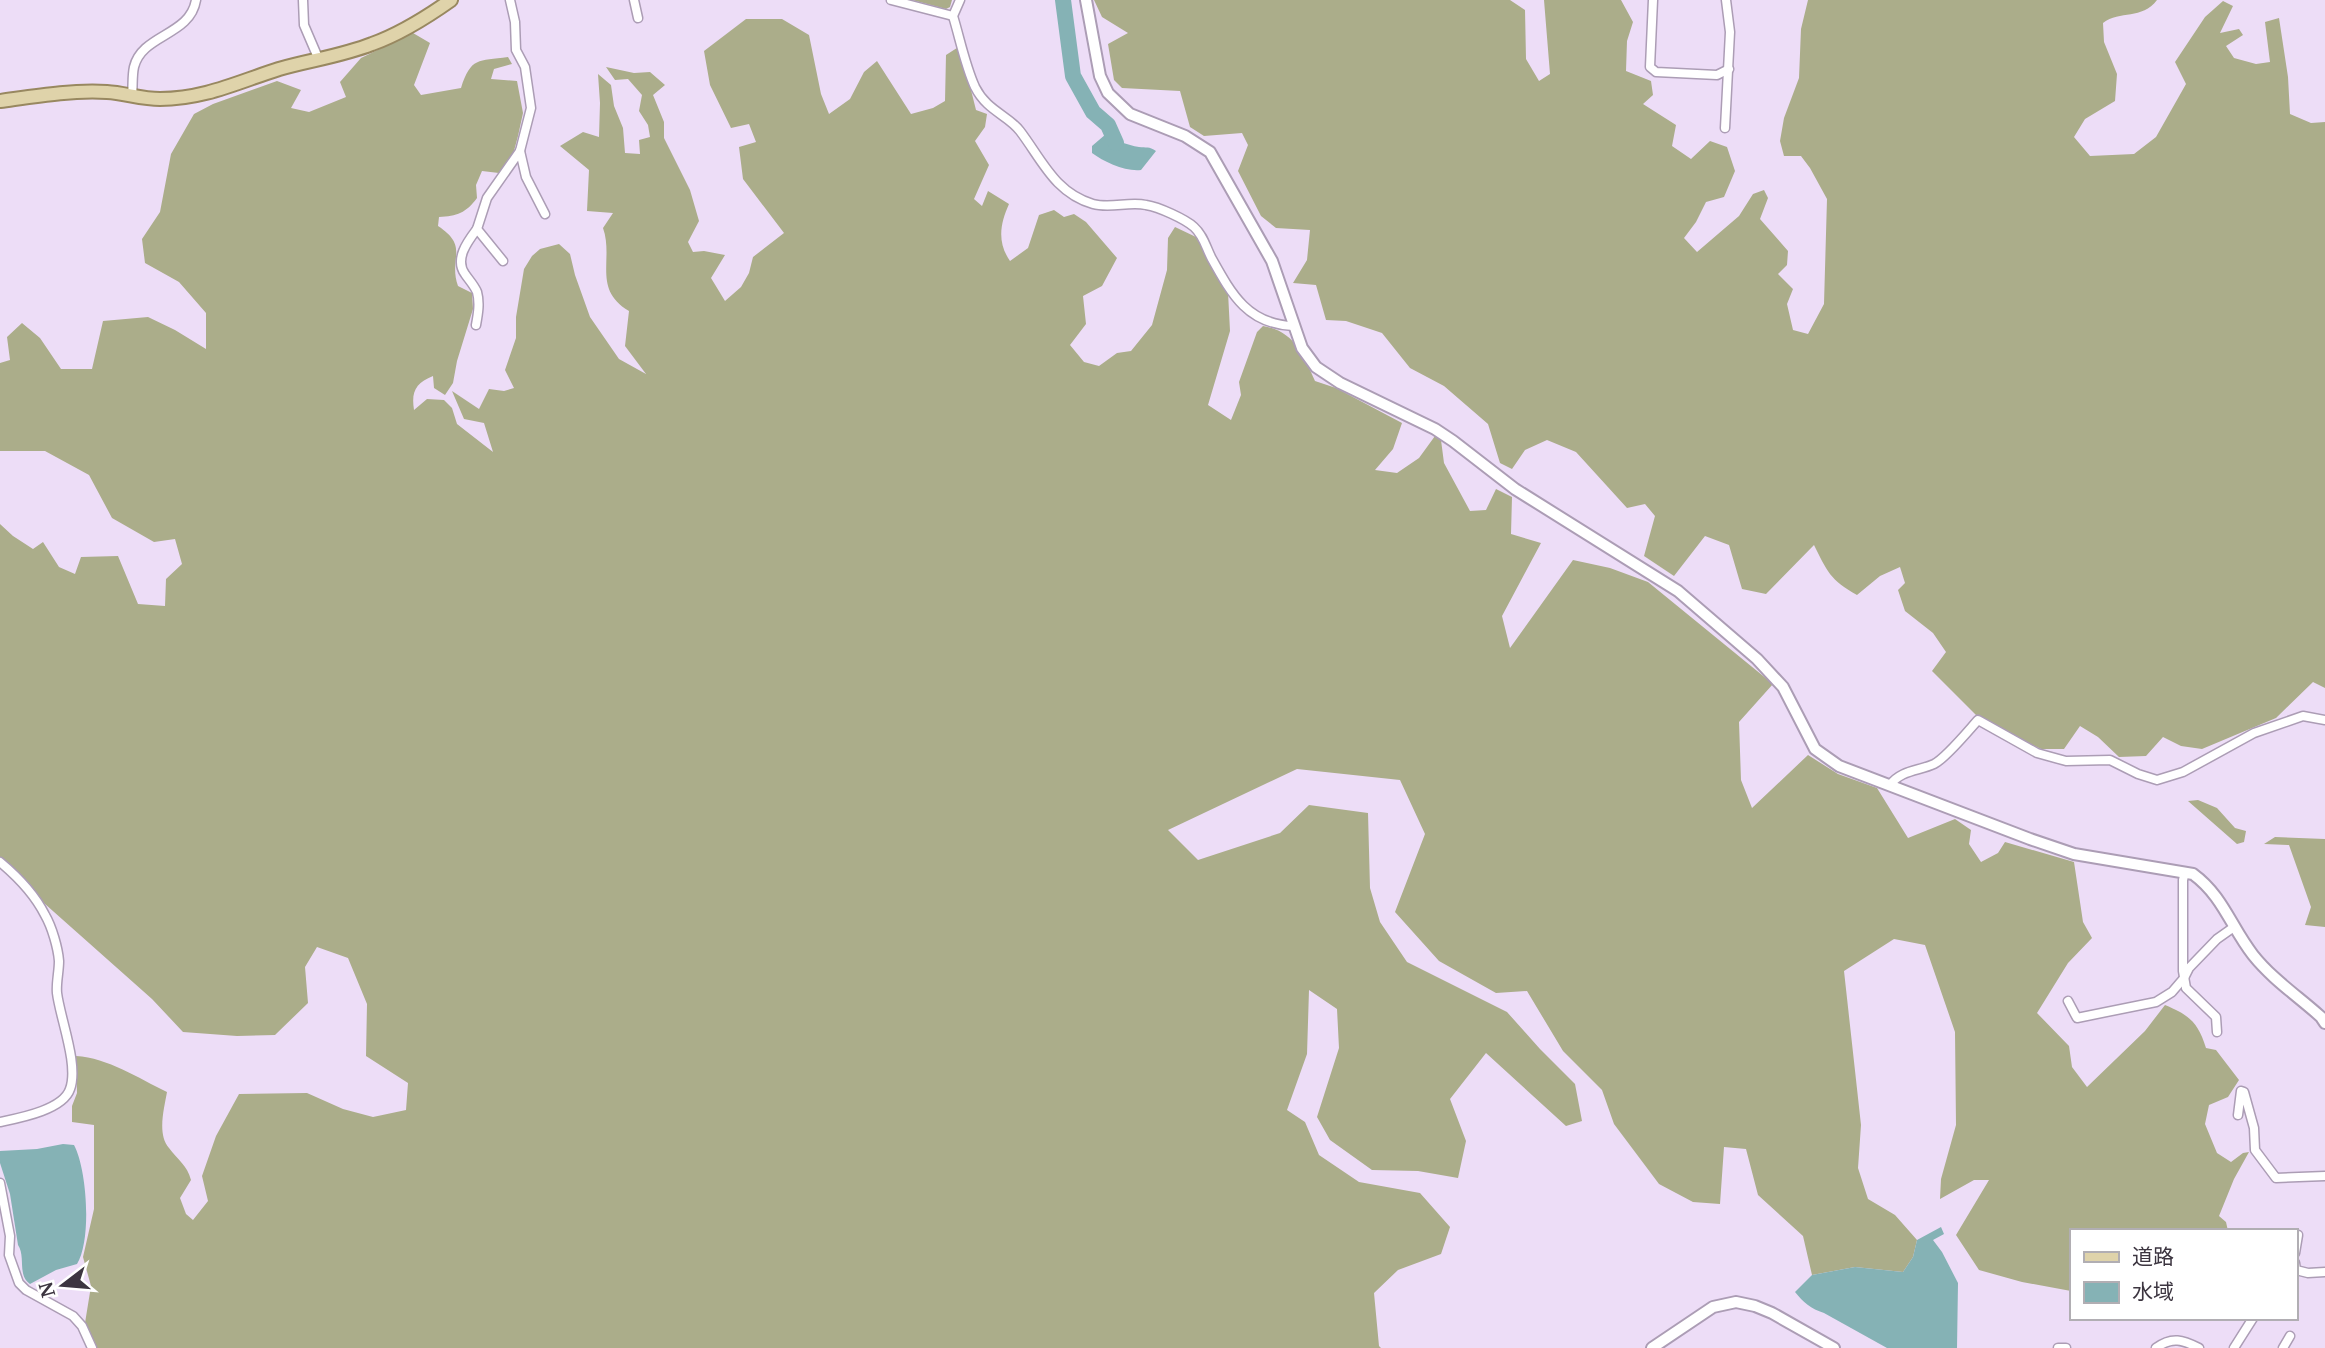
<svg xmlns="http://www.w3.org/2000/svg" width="2325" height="1348" font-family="'Noto Serif','Noto Sans JP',serif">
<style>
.forest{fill:#abad8a}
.water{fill:#85b2b5}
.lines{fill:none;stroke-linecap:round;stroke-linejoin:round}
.river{stroke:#85b2b5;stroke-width:16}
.street-casing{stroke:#ac9db5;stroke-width:11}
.secondary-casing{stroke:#ac9db5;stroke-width:14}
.primary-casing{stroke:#988860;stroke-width:16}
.street{stroke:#fff;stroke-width:8}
.secondary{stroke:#fff;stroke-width:10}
.primary{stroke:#dfd3aa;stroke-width:12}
</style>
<rect width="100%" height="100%" fill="#edddf7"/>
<!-- forest -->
<g class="forest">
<path d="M912,0h40l-2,7 -4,2z"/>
<path d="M1094,0h416l15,10 1,49 13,22 11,-7 -6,-74h77l12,22 -6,19 -1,30 25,10 2,14 -10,9 33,21 -4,21 19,13 19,-18 17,6 8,24 -11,26 -18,5 -10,20 -12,16 13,14 42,-36 14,-22 11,-4 4,8 -8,21 28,32 -1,14 -9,9 15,15 -6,15 6,26 15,4 16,-30 3,-105 -17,-31 -9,-12h-17l-4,-15 4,-23 15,-40 2,-49 7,-29h349c-15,20 -37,10 -54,23l1,19 13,32 -2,27 -30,18 -11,18 16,19 44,-2 22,-17 30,-53 -11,-22 30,-45 18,-16 10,5 -13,27 19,-4 4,6 -17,11 8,12 22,6 14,-2 -5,-40 14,-4 9,59 2,37 21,9 14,-1v566l-12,-6 -37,36 -74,31 -21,-3 -18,-9 -17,19 -27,1 -21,-20 -18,-11 -16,23h-23l-39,-18 -24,-14 -46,-46 14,-19 -13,-19 -28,-22 -7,-21 7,-7 -5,-16 -20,9 -23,19c-27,-15 -30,-24 -43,-50l-48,49 -24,-5 -13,-44 -24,-9 -31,40 -30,-20 11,-40 -10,-12 -18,4 -51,-56 -29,-12 -22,10 -13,19 -12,-6 -12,-39 -44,-38 -34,-18 -28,-35 -36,-12 -20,-1 -10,-35 -23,-2 14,-23 3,-30 -34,-2 -15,-12 -23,-45 10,-26 -6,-12 -38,3 -14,-9 -10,-36 -58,-3 -8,-8 -6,-36 20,-11 -26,-16z"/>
<path d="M746,19h36l27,16 12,59 8,20 21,-15 14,-27 13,-11 34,53 22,-6 12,-7 1,-46 14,-9 16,64 11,4 -2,13 -10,14 14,24 -15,34 8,7 6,-15 21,13c-9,20 -12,38 1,57l18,-13 11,-33 15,-5 10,7 10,-3 12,8 31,36 -15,28 -19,10 3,28 -16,21 14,17 15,4 18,-13 14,-2 21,-26 15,-55 1,-32 7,-11 21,10 32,55 2,39 -22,74 23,15 10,-25 -2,-13 18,-50 6,-6c31,5 40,28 52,55l21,7 66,35 -9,26 -18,21 22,3 22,-15 16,-22 6,4 3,23 26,48 16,-1 10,-21 16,8 -1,37 30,9 -39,73 8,32 63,-88 37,8 38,14 125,102 -34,38 2,58 11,28 56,-53 30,19 39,14 31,50 47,-19 16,11 -2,14 12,18 17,-9 7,-11 69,20 9,60 9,16 -24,25 -31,50 32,33 3,21 15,20 58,-56 20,-26c24,10 33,17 41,43l10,2 23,30 -11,17 -19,8 -4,19 12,29 14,9 12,-9 6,-1 -15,27 -15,37 7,6 2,9h-157v60l-49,-9 -43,-12 -23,-35 33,-55h-15l-34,19 1,-20 15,-54 -1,-93 -30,-87 -31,-6 -50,32 17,154 -3,43 10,31 27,16 22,25 -4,17 -10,15 -48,-5 -43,8 -9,-39 -45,-41 -12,-46 -22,-2 -4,57 -27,-2 -34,-18 -45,-60 -12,-34 -39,-39 -36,-60 -31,2 -57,-32 -44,-49 30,-78 -25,-54 -103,-11 -129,61 30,30 82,-27 29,-28 59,8 2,75 10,34 27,40 100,50 33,37 35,35 7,37 -16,5 -80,-73 -36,46 16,42 -8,37 -40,-7 -46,-1 -42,-30 -13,-23 22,-69 -2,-39 -28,-19 -2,64 -20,56 18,12 14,33 40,27 61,11 30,34 -9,27 -43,16 -24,23 5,53 2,2h-1284l-12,-25 6,-37 -8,-29 11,-48v-84l-22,-3v-16l5,-13 -1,-37c32,2 62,22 91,36 -3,17 -10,42 2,56 9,12 18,17 22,32l-11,18 6,16 7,6 15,-19 -6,-25 14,-40 23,-42 68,-1 36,16 30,8 33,-7 2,-27 -42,-27 1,-52 -19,-46 -31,-11 -12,20 3,36 -33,32 -38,1 -54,-4 -31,-33 -152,-135v-340l13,12 20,13 10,-7 16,25 16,7 6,-17 37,-1 20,48 27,2 1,-27 16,-15 -7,-25 -21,3 -42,-24 -23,-43 -44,-24h-45v-88l10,-3 -3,-23 15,-14 18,15 21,31h31l11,-48 45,-4 27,13 31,19v-36l-27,-31 -34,-19 -3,-24 18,-27 11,-58 23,-40 19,-10 64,-23 24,9 -10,18 18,4 37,-15 -6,-15 21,-24 52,-25 17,10 -16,42 7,10 40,-7c10,-31 17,-27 47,-31l4,7 -18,5 -3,10 26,2 6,32 -5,23 -7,26 -12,11 -17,-2 -6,14 1,13c-11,15 -20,18 -38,19l-1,9c32,21 10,32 20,60l14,7 1,16 -16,52 -4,22 -8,12 -11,-7 -1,-12c-17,7 -22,15 -19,34l13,-11 17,1 8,8 5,16 36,28 -9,-29 -20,-4 -12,-28 27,18 10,-20 15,2 10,-3 -9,-18 11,-32v-21l8,-48 8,-13 8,-7 19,-5 11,10 5,21 15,42 29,42 27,15 -21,-28 4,-35c-37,-22 -15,-52 -26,-83l10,-15 -26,-2 2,-41 -29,-24 23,-14 16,5 1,-34 -2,-29 13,11 3,21 9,22 2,25 15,1 -1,-14 11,-3 -2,-12 -9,-14 3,-16 -14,-16 -13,1 -9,-13 28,6 16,-1 15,13 -12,10 11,27v16l26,52 9,31 -11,21 5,10 11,-1 21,4 -14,23 14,23 16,-14 8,-14 4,-16 31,-24 -41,-54 -4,-32 17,-5 -7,-18 -18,4 -21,-43 -6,-34z"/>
<path d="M2198,800l19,8 18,20 11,3 -2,11 -7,2 -49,-43z"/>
<path d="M2275,837l50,2v88l-20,-2 6,-18 -22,-62 -25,-1z"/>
</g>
<!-- water -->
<g class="water">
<path d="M1106,134c10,7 21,11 33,13 7,1 10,-1 17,4l-15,19c-15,2 -37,-8 -49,-17v-7z"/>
<path d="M63,1144l11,1c13,24 18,95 3,119l-21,6 -26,14c-13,-9 -4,-27 -12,-39l-8,-51 -10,-31v-12l37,-2z"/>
<path d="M1941,1227l3,7 -11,6 9,12 16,31 -1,65h-70l-63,-35c-13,-4 -21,-11 -29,-21l17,-17 43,-8 48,5 10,-15 4,-17z"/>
</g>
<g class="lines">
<!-- river -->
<path class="river" d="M1063,0l10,76 20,36 15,13 8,18"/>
<defs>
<g id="street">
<path d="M303,0l1,25 15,35"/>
<path d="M634,0l4,18"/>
<path d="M891,0l62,16"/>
<path d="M960,0l-7,16c7,23 12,49 22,71 12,24 33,28 45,44 22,29 35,62 73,73 18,5 36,-3 53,1 13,2 39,14 48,22 10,9 12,21 18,32 20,36 36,65 81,67"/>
<path d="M1653,0l-3,67 6,5 61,3 12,-6"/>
<path d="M132,95c1,-9 0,-19 2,-28 8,-33 56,-31 62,-67"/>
<path d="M1725,128l5,-96 -4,-32"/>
<path d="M520,151l6,26 19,37"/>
<path d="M503,261l-26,-32 10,-31 33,-47 11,-43 -6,-41 -9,-17 -1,-28 -5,-22"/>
<path d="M476,325c2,-11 4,-22 1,-33 -3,-7 -8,-12 -12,-18 -11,-15 3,-33 12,-45"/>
<path d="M1890,785c11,-15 29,-14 44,-21 12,-6 34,-33 44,-44l59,33 29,8 44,-1 28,14 19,6 26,-8 71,-39 49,-17 22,4"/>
<path d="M0,862c18,15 35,33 45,53 7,12 13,33 14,46 0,11 -3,22 -2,32 3,25 22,72 13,96 -7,21 -51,29 -70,33"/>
<path d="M2185,872l-2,8v91l3,17 30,29 1,15"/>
<path d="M2068,1001l9,17 79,-16 16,-10 12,-14 5,-10 28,-29 17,-12"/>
<path d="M2238,1115l3,-24 3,1 10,36 1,22 21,28 49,-2"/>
<path d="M0,1183l10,53 -1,19 10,28 7,7 47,26 9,10 10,22"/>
<path d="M2295,1253l3,-18"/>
<path d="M2295,1263l1,7 12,3 17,-1"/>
<path d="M2058,1348h8"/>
<path d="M2156,1348c16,-12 27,-8 43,0"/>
<path d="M2234,1348l19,-30"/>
<path d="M2283,1348l7,-12"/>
</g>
<g id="secondary">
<path d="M1086,0l14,76 8,17 22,21 55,22 25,16 62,109 30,87 14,19 24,16 95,46 18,12 62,48 163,102 79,68 26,28 32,62 24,17 191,73 44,15 119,20c30,22 38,53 60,81 19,24 46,42 68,62l4,6"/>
<path d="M1652,1348l61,-41 23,-5 19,4 17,7 62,35"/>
</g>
<path id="primary" d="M0,101c36,-5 70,-11 107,-9 17,1 35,7 53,7 44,0 78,-17 119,-30 31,-9 63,-13 93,-25 28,-10 55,-27 79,-44"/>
</defs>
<!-- street casing -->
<use href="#street" class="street-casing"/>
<!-- secondary casing -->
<use href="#secondary" class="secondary-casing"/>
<!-- primary casing -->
<use href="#primary" class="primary-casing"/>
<!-- street -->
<use href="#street" class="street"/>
<!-- secondary -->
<use href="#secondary" class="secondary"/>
<!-- primary -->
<use href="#primary" class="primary"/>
</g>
<!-- legend -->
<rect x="2070" y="1229" width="228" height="91" fill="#ffffff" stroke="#b1aeb3" stroke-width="2"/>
<rect x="2084" y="1252" width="35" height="10" fill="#dfd3aa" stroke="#b1aeb3" stroke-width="2"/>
<text x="2132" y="1264" font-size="21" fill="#3c3540">道路</text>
<rect x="2084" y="1282" width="35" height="21" fill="#85b2b5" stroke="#b1aeb3" stroke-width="2"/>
<text x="2132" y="1299" font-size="21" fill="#3c3540">水域</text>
<!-- north arrow -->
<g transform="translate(63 1285) rotate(254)" stroke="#ffffff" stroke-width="5" paint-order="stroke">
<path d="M0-5L12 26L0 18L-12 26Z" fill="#3c3540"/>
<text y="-10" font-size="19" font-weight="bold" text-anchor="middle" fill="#3c3540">N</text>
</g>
</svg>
